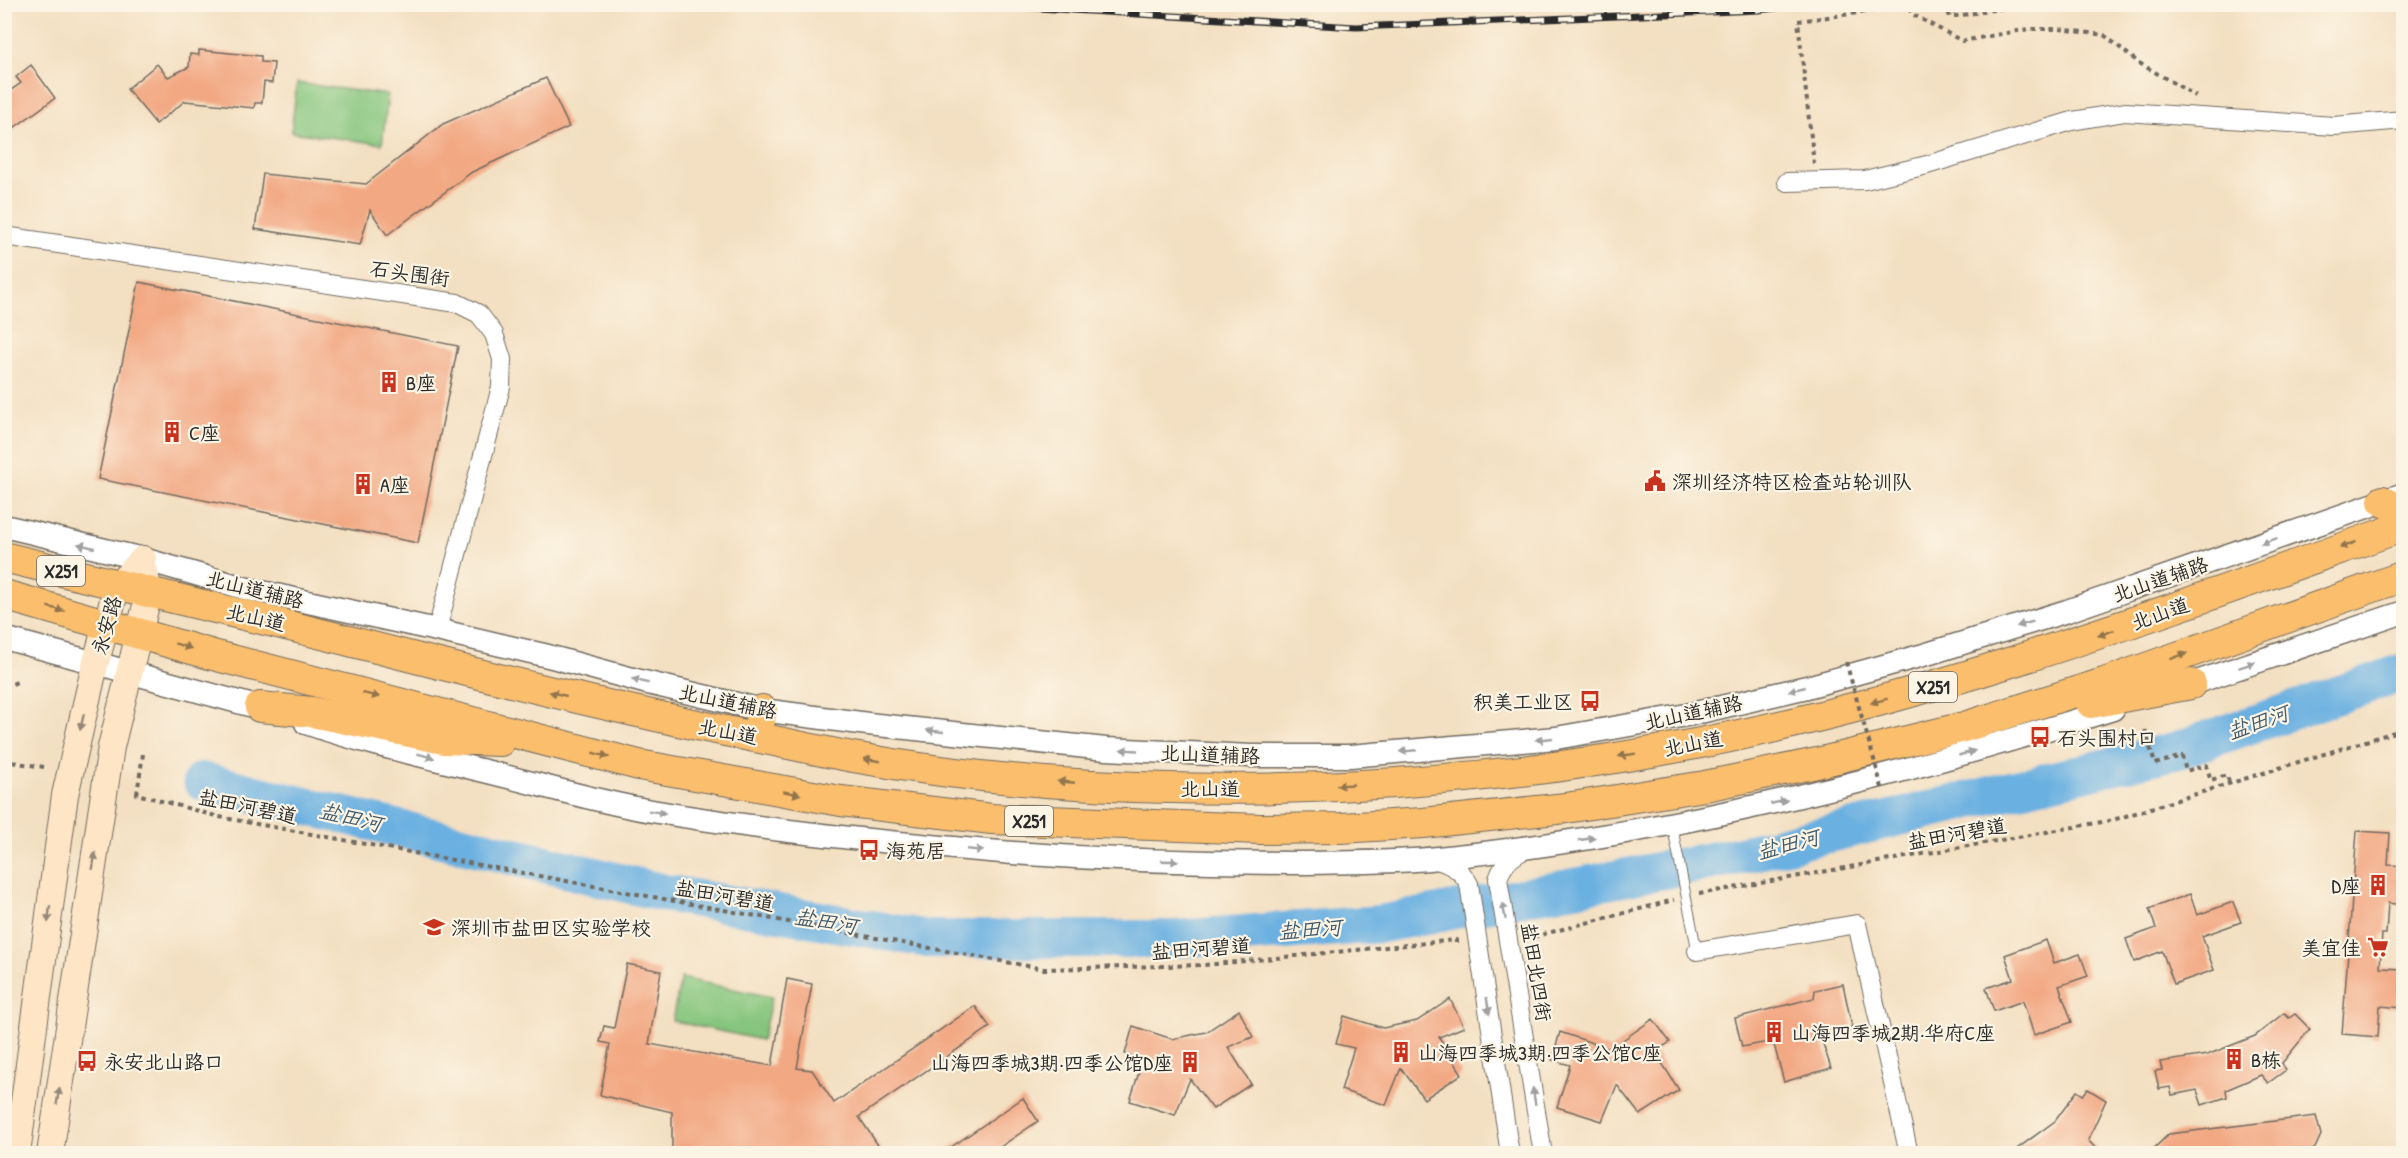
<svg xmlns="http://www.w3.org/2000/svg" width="2408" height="1158" font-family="'Patrick Hand','LXGW WenKai TC',sans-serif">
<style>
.green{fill:#85c57d;stroke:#587854;stroke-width:1.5}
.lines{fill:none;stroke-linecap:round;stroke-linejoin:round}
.river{stroke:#6ab0e1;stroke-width:38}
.building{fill:#f2a883}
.service-casing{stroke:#716a60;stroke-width:11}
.minor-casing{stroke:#716a60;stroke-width:20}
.tertiary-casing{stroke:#716a60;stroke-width:25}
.secondary-casing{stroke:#716a60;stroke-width:28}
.primary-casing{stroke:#716a60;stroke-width:32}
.path{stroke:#716a60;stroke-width:4;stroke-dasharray:4.5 4.5;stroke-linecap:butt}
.service{stroke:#fff;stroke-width:9}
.minor{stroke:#fff;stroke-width:18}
.tertiary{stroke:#fff;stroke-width:22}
.secondary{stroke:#fde5c5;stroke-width:26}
.primary{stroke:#fabe6d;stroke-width:30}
.rail-casing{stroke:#2b2b2b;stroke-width:7}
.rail{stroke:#fcf5e5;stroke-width:4.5;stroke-dasharray:14;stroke-linecap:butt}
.path-bridge{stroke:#716a60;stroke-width:4;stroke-dasharray:4.5 4.5;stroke-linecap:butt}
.oneway{fill:#a0a0a0}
.oneway2{fill:#92744c}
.oneway3{fill:#948878}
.labels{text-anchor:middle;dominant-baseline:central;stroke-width:4.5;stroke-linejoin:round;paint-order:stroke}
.shield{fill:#fcf5e5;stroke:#6a6863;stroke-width:1.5}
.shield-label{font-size:18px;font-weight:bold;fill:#2b2b2b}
.street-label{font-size:20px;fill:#2b2b2b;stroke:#fcf5e5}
.poi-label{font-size:20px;fill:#2b2b2b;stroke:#fcf5e5;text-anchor:start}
.water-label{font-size:21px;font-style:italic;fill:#415a6b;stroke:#fcf5e5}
</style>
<rect width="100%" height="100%" fill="#fcf5e5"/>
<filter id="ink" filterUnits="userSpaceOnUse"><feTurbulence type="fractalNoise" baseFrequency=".0167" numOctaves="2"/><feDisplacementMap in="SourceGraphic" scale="12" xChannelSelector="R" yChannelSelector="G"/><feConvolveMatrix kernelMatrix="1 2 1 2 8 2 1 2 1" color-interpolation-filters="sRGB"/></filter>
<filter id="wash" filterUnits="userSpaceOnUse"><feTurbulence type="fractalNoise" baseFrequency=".008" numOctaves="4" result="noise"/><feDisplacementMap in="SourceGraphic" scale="24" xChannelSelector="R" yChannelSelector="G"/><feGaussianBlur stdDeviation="1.35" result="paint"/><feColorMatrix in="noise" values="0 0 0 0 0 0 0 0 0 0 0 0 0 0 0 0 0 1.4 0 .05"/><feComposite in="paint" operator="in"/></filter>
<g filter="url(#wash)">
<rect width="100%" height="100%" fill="#f3dfc1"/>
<!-- green -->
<g class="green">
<path d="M297,83l91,12 -6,49 -91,-12z"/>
<path d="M681,978l91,19 -10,43 -90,-19z"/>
</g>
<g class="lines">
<!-- river -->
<path class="river" d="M202,781l462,112 264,46h246l207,-15 356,-68 441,-106 226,-78"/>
</g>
<g id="blocks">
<!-- building -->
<g class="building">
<path d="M199,50l62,6v6l13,1 -2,20 -8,-1 -2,21h-7l-1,5 -69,-7 -29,23 -29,-35 30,-25 11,13 21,-10 1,-13 9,1z"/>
<path d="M31,65l24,33 -51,37v-40l17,-12 -5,-6z"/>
<path d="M546,78l23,49 -97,45 -85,63 -17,-25 -10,35 -105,-16 8,-55 103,10 77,-60z"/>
<path d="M139,282l319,64 -40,197 -320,-64z"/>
<path d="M2357,831l33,2 -2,32 15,1v39l-15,-2 -2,31h-4l-2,34 23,1v39l-23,-2 -2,31 -36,-3z"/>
<path d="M2190,894l7,21 36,-13 8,20 -39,14 12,34 -40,14 -12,-33 -28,11 -8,-23 30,-11 -7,-19z"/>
<path d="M2046,940l8,23 26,-9 8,22 -29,10 13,36 -38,13 -11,-34 -29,10 -8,-23 27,-9 -8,-24z"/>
<path d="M627,964l34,7 -12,73 123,22 15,-87 25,5 -15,84 15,2 22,33 141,-97 15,21 -131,90 25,37h-212v-42l-72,-17 10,-51 -10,-2 4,-16 10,2z"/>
<path d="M1843,984l9,43 -31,11 10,30 -47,14 -11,-41 -31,6 -7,-29 79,-20 1,-8z"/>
<path d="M1450,999l14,28 -25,10 23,37 -38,25 -23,-31 -15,37 -45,-15 13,-42 -18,-4 8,-28 39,12 34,-7z"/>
<path d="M1239,1010l14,27 -25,10 23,37 -38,25 -23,-30 -15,36 -45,-14 13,-42 -18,-5 8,-28 39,13 34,-7z"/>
<path d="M2284,1013l5,5 6,-4 15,15 -28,34 4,7 -18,13 -7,-8 -35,15 1,7 -25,8 -5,-15 -25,5 -2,-8 -11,2 -4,-18 7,-1 -2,-8 47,-7 48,-19z"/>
<path d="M1653,1019l17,23 -15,10 24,38 -39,25 -23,-30 -15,36 -45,-14 13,-42 -18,-5 8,-28 50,17z"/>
<path d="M2088,1089l18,11 -18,40 13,14h-91l45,-33 22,-30 6,4z"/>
<path d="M1023,1098l15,23 -48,33h-49z"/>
<path d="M2316,1116l5,19 -6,13 -8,6h-159l21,-20z"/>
</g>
</g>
</g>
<g filter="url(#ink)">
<use href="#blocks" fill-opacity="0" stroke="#716a60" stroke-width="1.5"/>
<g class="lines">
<defs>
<path id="service" d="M1672,825l25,126"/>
<g id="minor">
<path d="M1787,182l78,-2 62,-15 145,-44 53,-9 209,14 70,-6"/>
<path d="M4,236l453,67 22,11 15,20 8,25 -1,28 -64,243"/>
<path d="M1528,848c-15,7 -25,15 -30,31l45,275"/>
<path d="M1433,859c16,4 28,10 36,25l41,270"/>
<path d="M1697,951l160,-27 52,230"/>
</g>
<g id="tertiary">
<path d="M4,526l139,33 105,30 189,41 111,26 96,26 118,28 106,14 238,25 144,7h100l206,-18 131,-23 120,-28 120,-33 140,-43 337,-117"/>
<path d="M4,638l271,74"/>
<path d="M2176,689l228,-77"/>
<path d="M306,723c55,19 113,32 170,46 56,13 113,31 170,41 121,21 245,33 367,43 96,7 191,10 287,10 45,-1 92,0 138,-5 231,-23 455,-80 675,-149"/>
</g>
<g id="secondary">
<path d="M17,1154l48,-359 30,-130 22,-79 26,-27"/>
<path d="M50,1154l61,-407 38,-154 -4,-21"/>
</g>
<g id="primary">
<path d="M2383,501l21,11"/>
<path d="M4,557c116,29 233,55 349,85 132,34 263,67 397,94 36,7 72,16 109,22 76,14 156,23 233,27 201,11 406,-3 603,-41 244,-47 476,-135 709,-218"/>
<path d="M4,595l209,60 426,110 202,36 151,18 268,10 81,-1 82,-5 143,-15 139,-22 112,-23 147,-36 140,-44 300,-107"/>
<path d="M2091,703l100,-19"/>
<path d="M260,707l52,5 132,27 56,2"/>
<path d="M757,737l5,-27"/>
</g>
</defs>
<!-- service casing -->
<use href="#service" class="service-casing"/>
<!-- minor casing -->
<use href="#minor" class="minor-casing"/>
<!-- tertiary casing -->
<use href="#tertiary" class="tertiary-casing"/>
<!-- secondary casing -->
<use href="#secondary" class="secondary-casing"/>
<!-- primary casing -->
<use href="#primary" class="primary-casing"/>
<!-- path -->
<g class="path">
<path d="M1945,4l5,13 61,-10v-3"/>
<path d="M1909,8l3,6 50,27 67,-12h31l44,6 35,28 57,33"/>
<path d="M1814,164l-16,-143 128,-17"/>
<path d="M4,687l13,-5"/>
<path d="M2145,730l10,34 27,-8 4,15 20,-6 5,15 16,-5 3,10"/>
<path d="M143,754l-6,40 82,23 825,152 161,-4 251,-25v3"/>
<path d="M4,761l40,6"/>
<path d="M1699,894l414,-74 291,-91"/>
<path d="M1525,939l149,-39"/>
</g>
<!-- service -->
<use href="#service" class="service"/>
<!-- minor -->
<use href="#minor" class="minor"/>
<!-- tertiary -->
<use href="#tertiary" class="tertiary"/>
<!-- secondary -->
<use href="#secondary" class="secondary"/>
<!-- primary -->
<use href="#primary" class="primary"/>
<defs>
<path id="rail" d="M973,4l383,23 403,-17 47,-6"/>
</defs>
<!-- rail casing -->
<use href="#rail" class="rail-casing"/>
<!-- rail -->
<use href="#rail" class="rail"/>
<!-- path-bridge -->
<path class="path-bridge" d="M1846,662l37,129"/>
</g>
<!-- one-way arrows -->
<defs><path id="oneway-solid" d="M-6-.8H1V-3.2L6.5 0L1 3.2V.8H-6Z" transform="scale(1.5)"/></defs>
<g class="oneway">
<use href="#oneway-solid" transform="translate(2269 541) rotate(161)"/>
<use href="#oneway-solid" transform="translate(86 546) rotate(-167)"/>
<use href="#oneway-solid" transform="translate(2025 624) rotate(163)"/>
<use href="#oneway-solid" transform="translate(2247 665) rotate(-19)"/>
<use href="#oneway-solid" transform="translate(640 681) rotate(-165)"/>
<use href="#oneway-solid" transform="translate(1797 689) rotate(167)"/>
<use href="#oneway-solid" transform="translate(935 731) rotate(-174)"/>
<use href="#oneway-solid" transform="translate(1544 739) rotate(174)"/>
<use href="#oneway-solid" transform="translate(1129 750) rotate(-177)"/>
<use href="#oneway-solid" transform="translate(1408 751) rotate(175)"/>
<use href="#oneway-solid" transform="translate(1967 753) rotate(-16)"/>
<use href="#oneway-solid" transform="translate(426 756) rotate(15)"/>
<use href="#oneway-solid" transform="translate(1779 802) rotate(-13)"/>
<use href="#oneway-solid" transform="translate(657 812) rotate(9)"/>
<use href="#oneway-solid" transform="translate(1587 839) rotate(-8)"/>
<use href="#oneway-solid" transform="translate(975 850) rotate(5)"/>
<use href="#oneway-solid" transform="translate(1170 861) rotate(2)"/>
<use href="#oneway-solid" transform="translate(1504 911) rotate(-101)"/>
<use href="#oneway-solid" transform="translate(1488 1006) rotate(81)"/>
<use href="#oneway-solid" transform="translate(1534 1096) rotate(-99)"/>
</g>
<g class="oneway2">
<use href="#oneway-solid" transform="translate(2348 545) rotate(160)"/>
<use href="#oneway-solid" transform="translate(56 609) rotate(15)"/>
<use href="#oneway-solid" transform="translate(2106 633) rotate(160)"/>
<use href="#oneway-solid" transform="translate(183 646) rotate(17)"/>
<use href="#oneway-solid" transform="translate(2179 656) rotate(-20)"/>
<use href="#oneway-solid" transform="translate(558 694) rotate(-167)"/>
<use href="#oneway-solid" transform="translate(371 695) rotate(14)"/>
<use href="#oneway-solid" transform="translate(1879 701) rotate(165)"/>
<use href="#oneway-solid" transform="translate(601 755) rotate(15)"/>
<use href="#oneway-solid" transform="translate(1627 755) rotate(171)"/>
<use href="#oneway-solid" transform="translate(872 760) rotate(-172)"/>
<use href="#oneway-solid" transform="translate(1066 782) rotate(-175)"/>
<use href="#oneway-solid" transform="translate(1345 785) rotate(177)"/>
<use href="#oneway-solid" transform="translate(792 793) rotate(10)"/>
</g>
<g class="oneway3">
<use href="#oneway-solid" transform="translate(82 722) rotate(103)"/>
<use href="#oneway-solid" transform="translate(94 861) rotate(-81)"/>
<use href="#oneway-solid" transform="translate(49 914) rotate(97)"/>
<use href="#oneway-solid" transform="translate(58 1096) rotate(-81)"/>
</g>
</g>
<!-- icons -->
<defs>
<symbol id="building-bare" viewBox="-9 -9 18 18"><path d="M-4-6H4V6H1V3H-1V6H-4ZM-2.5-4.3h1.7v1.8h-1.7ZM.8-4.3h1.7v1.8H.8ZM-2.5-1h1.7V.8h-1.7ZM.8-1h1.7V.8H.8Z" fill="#c8321e" stroke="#fcf5e5" stroke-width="2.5" paint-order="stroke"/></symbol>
<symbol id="civic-bare" viewBox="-9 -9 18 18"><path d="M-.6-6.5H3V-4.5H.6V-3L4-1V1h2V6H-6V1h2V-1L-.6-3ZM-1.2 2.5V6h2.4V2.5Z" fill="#c8321e" stroke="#fcf5e5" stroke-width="2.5" paint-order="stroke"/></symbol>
<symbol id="bus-bare" viewBox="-9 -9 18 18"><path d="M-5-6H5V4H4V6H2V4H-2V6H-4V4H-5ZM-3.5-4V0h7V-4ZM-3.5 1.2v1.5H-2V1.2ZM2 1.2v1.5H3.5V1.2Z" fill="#c8321e" stroke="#fcf5e5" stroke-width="2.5" paint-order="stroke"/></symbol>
<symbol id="school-bare" viewBox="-9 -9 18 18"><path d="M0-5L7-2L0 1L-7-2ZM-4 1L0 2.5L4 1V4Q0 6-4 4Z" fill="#c8321e" stroke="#fcf5e5" stroke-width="2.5" paint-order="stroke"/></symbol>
<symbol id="supermarket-bare" viewBox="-9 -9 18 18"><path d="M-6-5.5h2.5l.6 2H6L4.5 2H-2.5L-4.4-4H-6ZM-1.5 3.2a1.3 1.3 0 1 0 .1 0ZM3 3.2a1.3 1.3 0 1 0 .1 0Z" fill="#c8321e" stroke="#fcf5e5" stroke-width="2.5" paint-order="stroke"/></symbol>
</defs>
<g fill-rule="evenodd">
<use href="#building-bare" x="374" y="367" width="30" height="30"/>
<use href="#building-bare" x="157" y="417" width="30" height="30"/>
<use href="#civic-bare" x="1640" y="466" width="30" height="30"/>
<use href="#building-bare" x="348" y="469" width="30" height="30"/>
<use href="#bus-bare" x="1575" y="686" width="30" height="30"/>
<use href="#bus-bare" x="2025" y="722" width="30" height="30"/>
<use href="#bus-bare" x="854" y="835" width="30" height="30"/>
<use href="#building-bare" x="2363" y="870" width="30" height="30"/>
<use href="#school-bare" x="419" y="912" width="30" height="30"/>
<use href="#supermarket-bare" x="2363" y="932" width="30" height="30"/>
<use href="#building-bare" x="1759" y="1017" width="30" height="30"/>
<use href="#building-bare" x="1386" y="1037" width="30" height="30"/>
<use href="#building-bare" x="2219" y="1044" width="30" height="30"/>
<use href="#bus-bare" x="72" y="1046" width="30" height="30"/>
<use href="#building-bare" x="1175" y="1047" width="30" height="30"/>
</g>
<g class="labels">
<!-- shield labels -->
<g class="shield">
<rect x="37" y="556" width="48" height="30" rx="4.5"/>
<rect x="1909" y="672" width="48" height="30" rx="4.5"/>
<rect x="1005" y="806" width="48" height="30" rx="4.5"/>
</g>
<g class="shield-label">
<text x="61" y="571">X251</text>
<text x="1933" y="687">X251</text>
<text x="1029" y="821">X251</text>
</g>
<!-- street labels -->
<g class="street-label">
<text transform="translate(410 273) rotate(8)">石头围街</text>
<text transform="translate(2160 579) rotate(-19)">北山道辅路</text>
<text transform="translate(255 589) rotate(14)">北山道辅路</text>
<text transform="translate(2160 613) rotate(-20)">北山道</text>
<text transform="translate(256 617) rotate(13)">北山道</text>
<text transform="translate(106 625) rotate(-74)">永安路</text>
<text transform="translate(728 701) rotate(12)">北山道辅路</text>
<text transform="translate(1693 712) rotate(-12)">北山道辅路</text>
<text transform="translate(728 731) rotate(11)">北山道</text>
<text transform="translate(1693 743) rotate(-11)">北山道</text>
<text transform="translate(1210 754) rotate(2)">北山道辅路</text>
<text x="1210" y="788">北山道</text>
<text transform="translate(248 806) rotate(12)">盐田河碧道</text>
<text transform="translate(1957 833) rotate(-10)">盐田河碧道</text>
<text transform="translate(725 895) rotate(10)">盐田河碧道</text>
<text transform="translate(1201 948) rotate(-4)">盐田河碧道</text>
<text transform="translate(1537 972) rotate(81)">盐田北四街</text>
</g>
<!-- poi labels -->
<g class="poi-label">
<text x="406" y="382">B座</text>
<text x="189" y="432">C座</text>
<text x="1672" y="481">深圳经济特区检查站轮训队</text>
<text x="380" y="484">A座</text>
<text x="1573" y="701" text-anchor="end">积美工业区</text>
<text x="2057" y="737">石头围村口</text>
<text x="886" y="850">海苑居</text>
<text x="2361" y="885" text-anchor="end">D座</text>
<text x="451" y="927">深圳市盐田区实验学校</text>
<text x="2361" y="947" text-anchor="end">美宜佳</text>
<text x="1791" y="1032">山海四季城2期·华府C座</text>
<text x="1418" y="1052">山海四季城3期·四季公馆C座</text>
<text x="2251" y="1059">B栋</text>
<text x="104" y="1061">永安北山路口</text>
<text x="1173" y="1062" text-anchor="end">山海四季城3期·四季公馆D座</text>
</g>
<!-- water labels -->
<g class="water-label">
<text transform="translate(2258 722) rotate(-19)">盐田河</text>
<text transform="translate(351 817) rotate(14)">盐田河</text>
<text transform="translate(1788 844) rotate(-14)">盐田河</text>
<text transform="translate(826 921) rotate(10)">盐田河</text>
<text transform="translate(1310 929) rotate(-4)">盐田河</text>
</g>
</g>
<!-- margin -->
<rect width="2408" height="1158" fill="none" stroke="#fcf5e5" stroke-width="24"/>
</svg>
